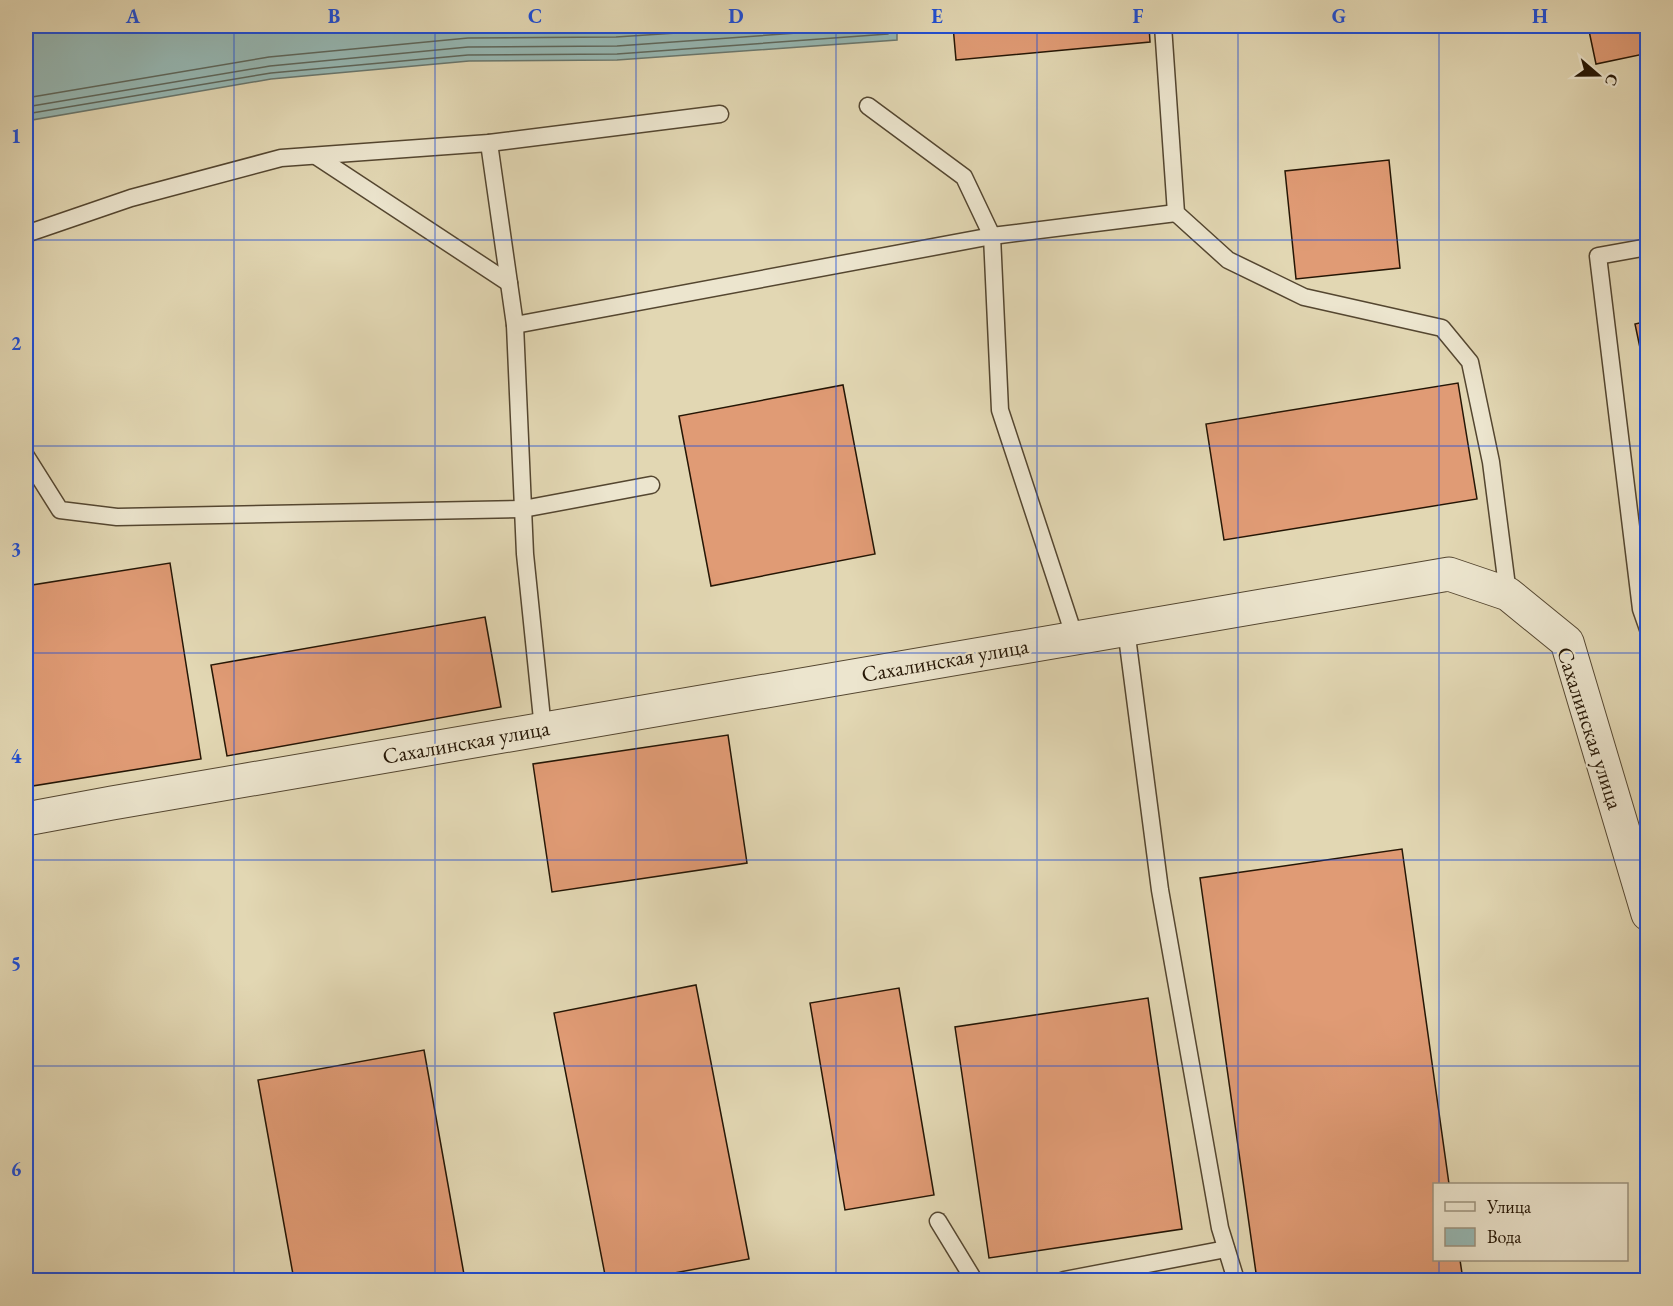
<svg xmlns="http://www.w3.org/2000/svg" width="1673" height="1306" font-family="'EB Garamond',serif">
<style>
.water{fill:#96b8b4;stroke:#69776e;stroke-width:1.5}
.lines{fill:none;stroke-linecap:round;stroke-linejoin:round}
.shore{stroke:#5e675c;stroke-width:1.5}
.building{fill:#e09b75;stroke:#251605;stroke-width:1.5}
.service-casing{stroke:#544630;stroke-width:19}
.minor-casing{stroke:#544630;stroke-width:35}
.service{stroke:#ece5ce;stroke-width:16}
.minor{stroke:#ece5ce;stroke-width:33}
.grid{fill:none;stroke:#1d4ed8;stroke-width:1.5;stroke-opacity:0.55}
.labels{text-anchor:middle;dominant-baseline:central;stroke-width:4.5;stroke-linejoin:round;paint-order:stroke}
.street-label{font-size:22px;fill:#251605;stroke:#ece5ce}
.neatline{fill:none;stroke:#1d4ed8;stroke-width:2}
.grid-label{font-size:20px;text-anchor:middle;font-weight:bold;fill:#1d4ed8}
</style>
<rect width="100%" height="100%" fill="#e2d7b3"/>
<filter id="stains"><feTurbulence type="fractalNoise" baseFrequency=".00333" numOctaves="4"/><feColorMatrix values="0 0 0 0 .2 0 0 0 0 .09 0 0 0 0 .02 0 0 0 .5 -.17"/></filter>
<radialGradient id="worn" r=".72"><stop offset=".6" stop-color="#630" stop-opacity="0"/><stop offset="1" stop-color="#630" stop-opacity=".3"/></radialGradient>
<!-- water -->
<path class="water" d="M26,26h871v14l-280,20 -148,1 -198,18 -245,42z"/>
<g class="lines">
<!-- shore -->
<g class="shore">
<path d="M26,98l243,-41 199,-19 148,-1 165,-11"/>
<path d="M26,107l244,-41 198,-19 149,-1 264,-19 2,-1"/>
<path d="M26,114l245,-41 197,-18 149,-1 271,-20 3,-2v-6"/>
</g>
</g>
<!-- building -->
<g class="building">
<path d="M953,26h196l1,16 -194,18z"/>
<path d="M1588,26h50l6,28 -48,10z"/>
<path d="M1389,160l11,108 -104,11 -11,-108z"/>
<path d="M1648,321v65l-13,-62z"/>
<path d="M1458,383l19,116 -253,41 -18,-116z"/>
<path d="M843,385l32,169 -164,32 -32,-170z"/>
<path d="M170,563l31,196 -175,28v-201z"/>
<path d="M485,617l16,90 -274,49 -16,-91z"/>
<path d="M728,735l19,128 -195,29 -19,-128z"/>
<path d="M1402,849l47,335h-15v76h26l3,20h-206l-57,-402z"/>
<path d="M696,985l53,274 -112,21h-31l-52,-267z"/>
<path d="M899,988l35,207 -89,15 -35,-207z"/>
<path d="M1148,998l34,231 -193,29 -34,-231z"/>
<path d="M424,1050l41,230h-171l-36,-200z"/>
</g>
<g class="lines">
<defs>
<g id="service">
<path d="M1163,26l13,187 52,47 76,37 138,31 28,34 21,100 17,132"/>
<path d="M868,106l96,71 28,59 8,174 75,228"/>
<path d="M489,143l26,182 10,229 18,175"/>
<path d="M316,156l193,127"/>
<path d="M26,234l105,-36 150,-40 208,-15 231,-29"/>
<path d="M1648,247l-50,9 43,353 7,20"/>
<path d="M515,325l477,-89 184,-23"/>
<path d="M26,456l34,54 57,7 406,-8 128,-24"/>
<path d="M1126,629l34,261 60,338 16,52"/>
<path d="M938,1221l36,59"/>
<path d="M1064,1280l162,-31"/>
</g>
<path id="minor" d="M26,819l86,-16 1337,-229 59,20 59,48 81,272"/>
</defs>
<!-- service casing -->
<use href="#service" class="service-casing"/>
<!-- minor casing -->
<use href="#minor" class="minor-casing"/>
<!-- service -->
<use href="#service" class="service"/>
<!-- minor -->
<use href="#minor" class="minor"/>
</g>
<!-- grid -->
<path class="grid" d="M234,26v1254M435,26v1254M636,26v1254M836,26v1254M1037,26v1254M1238,26v1254M1439,26v1158M26,240h1622M26,446h1622M26,653h1622M26,860h1622M26,1066h1622M1439,1260v20"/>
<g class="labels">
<!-- street labels -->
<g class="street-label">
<text transform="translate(945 660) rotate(-10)">Сахалинская улица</text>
<text transform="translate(1590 728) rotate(72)">Сахалинская улица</text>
<text transform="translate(466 742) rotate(-10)">Сахалинская улица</text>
</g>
</g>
<!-- margin -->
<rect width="1673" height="1306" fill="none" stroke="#e2d7b3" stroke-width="66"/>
<!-- legend -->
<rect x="1433" y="1183" width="195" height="78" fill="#ece5ce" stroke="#9c927e" stroke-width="1.5"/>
<rect x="1445" y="1202" width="30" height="9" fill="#ece5ce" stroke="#9c927e" stroke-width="1.5"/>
<text x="1487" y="1213" font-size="18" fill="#251605">Улица</text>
<rect x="1445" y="1228" width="30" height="18" fill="#96b8b4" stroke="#9c927e" stroke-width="1.5"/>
<text x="1487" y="1243" font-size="18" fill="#251605">Вода</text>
<!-- north arrow -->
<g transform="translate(1598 75) rotate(110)" stroke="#ece5ce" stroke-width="4.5" paint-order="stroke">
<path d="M0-4.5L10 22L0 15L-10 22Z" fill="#251605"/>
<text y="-9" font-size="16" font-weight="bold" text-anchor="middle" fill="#251605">С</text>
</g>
<rect x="33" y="33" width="1607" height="1240" class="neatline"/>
<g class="grid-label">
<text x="133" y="23">A</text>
<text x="334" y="23">B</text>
<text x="535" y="23">C</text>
<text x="736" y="23">D</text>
<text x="937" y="23">E</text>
<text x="1138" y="23">F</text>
<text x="1339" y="23">G</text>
<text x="1540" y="23">H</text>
<text x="16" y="143">1</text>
<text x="16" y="350">2</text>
<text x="16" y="556">3</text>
<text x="16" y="763">4</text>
<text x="16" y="970">5</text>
<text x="16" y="1176">6</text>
</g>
<rect width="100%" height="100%" filter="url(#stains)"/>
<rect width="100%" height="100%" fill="url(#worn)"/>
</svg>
